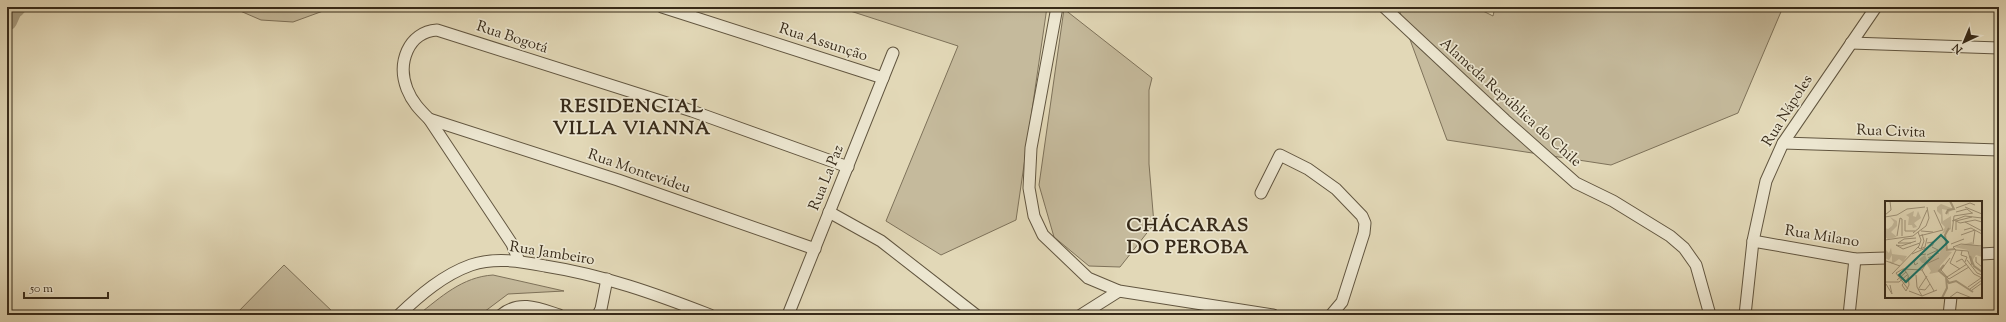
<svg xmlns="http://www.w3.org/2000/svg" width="2006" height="322" font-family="'Sorts Mill Goudy',serif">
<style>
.green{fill:#c5ba9c;stroke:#7e725a}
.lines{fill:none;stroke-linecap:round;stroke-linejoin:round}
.stream{stroke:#7b6f57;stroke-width:3.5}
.river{stroke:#a89d81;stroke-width:20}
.street-casing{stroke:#625640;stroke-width:13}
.street{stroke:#ece6d0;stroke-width:11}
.labels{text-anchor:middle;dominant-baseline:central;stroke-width:3.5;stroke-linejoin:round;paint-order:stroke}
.street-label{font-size:15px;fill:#372a19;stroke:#ece6d0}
.district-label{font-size:19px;font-weight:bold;letter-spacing:1px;fill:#372a19;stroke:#ece6d0}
.inset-river{fill:none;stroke:#a89d81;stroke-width:2}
.inset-road{fill:none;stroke:#9e9278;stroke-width:1}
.view{fill:#0f766e;fill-opacity:0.15;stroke:#0f766e;stroke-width:2}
.inset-edge{fill:none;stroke:#372a19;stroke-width:2}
</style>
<rect width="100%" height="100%" fill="#e2d8b7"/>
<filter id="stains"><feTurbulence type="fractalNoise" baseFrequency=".005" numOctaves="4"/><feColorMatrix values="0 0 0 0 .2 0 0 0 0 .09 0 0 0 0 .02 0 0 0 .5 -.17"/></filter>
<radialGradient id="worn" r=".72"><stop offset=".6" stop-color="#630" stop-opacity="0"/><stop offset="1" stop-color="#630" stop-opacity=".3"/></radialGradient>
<!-- green -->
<g class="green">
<path d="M231,7h103l-41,15 -32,-2z"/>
<path d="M838,7h209l-31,213 -75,35 -55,-34 72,-175z"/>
<path d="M1398,7h77l18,9 2,-9h288l-45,106 -127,52 -164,-25z"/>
<path d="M1064,9l88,69 -3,12v74l5,60 -34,43 -31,-1 -35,-29 -15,-52z"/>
<path d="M284,265l52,50h-101z"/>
<path d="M493,275l71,16 -56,3 -28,21h-62c23,-18 44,-38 75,-40z"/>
</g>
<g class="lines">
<!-- stream -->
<path class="stream" d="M10,7l2,3"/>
<!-- river -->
<path class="river" d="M7,21l5,-11 4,-3"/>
<defs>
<g id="street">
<path d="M662,7l221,71"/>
<path d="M1057,7l-26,141 -2,40 5,28 9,19 45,43 31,13 154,24"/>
<path d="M1384,7l121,113 71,63 37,18 57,35 14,12 12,17 14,50"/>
<path d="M1851,43l148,5"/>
<path d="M429,119l189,61 197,69"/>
<path d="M1783,143l216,7"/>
<path d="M1261,193l19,-38 28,14 28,20 26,27 3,7 -1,10 -22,69 -11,13"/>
<path d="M829,212l52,29 95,74"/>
<path d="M1753,241l102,18 31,-1"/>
<path d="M1981,254l18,-1"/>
<path d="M519,261l-7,-17 -83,-125c-9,-9 -17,-17 -22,-30 -10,-26 1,-57 30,-59l255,81 156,56"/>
<path d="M399,315c21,-20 44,-40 72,-50 24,-8 49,-4 74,1 58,9 111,28 165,49"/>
<path d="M501,315c19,-15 37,-7 58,0"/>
<path d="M598,315l3,-6 6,-30"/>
<path d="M788,315l105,-262"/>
<path d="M1081,315l38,-24"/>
<path d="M1745,315l8,-74 13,-60 17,-38 93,-136"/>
<path d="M1849,315l6,-56"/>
<path d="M1949,315l2,-18"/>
</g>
</defs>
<!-- street casing -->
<use href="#street" class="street-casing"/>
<!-- street -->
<use href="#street" class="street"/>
</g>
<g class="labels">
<!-- street labels -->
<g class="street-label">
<text transform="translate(512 38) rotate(18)">Rua Bogotá</text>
<text transform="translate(823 43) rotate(18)">Rua Assunção</text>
<text transform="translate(1510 103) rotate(42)">Alameda República do Chile</text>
<text transform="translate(1788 111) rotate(-58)">Rua Nápoles</text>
<text transform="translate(1891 132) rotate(2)">Rua Civita</text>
<text transform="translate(639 172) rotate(19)">Rua Montevideu</text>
<text transform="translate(827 178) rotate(-68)">Rua La Paz</text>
<text transform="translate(1822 237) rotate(9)">Rua Milano</text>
<text transform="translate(552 254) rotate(9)">Rua Jambeiro</text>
</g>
<!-- district labels -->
<g class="district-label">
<text x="632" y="107">RESIDENCIAL<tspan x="632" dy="22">VILLA VIANNA</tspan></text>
<text x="1188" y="226">CHÁCARAS<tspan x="1188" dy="22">DO PEROBA</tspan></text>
</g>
</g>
<!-- overview -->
<g transform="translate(1885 201)">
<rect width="97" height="97" fill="#e2d8b7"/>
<path d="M56,3l13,5 -5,3 -1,4 -1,-6 -5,-1 1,12 8,-5v13l-9,5 3,-7 -4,-4v-8l-4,-4v-4zM29,10l-1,5 3,1 2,-6 3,7 -7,5 3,4 -4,1 -1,-3h-4l1,-8 -3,-2zM5,16l7,4v5l-6,6 6,5 -9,2 -3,-2v-9l3,1 4,-3 2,-4zM87,41v2h-1l11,3v10l-6,-2 -4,6 -4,-11 -14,-3zM58,45l3,1 1,4 5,1 -12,14 -1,6 -10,2 2,-3 -5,-8h-4l-3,-4 6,-4 2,5 12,-6zM6,47l1,6 15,2 -4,6 -4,-3 -7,5 -3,-3 3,1v-7l-3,5 -4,-2 1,-8 3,3z" fill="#c5ba9c"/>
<path class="inset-river" d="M61,13l2,-4 6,-1 -4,-8M64,27l-4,7 2,15 8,-1M85,55l4,10 8,6M61,77l3,5 7,-2 17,11M57,97l5,-10 -1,-11 -7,-6 5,-6"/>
<path class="inset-road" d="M80,6l17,7M71,7l14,-5 5,2M71,11l11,-3 5,4M0,14l6,-5 -1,-9M0,16l12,-2 10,-6 18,-2M20,19v11h10M69,19l6,3 15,-3 7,2M67,20l13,-5 17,2M80,21l17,9M71,29v-9l16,-4M79,29l7,-2 11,6M36,30l12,1M67,31l2,-16 19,-3M28,32l6,-5 8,-18M76,34l14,-5M12,35l3,-18 2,1v17M34,35l24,-6 -9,-20M0,39l28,-4 5,-4M13,42l6,-4 12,-1M13,42h13M66,43l13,-5M88,43l2,-14M11,44l7,4 17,-6M11,44l5,1 15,-5M33,46l2,2 5,-2 2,-9M36,48l3,-8 -2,-7M71,49l-3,-3 8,-3 21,2M71,49l12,1 4,14M71,49l-6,13 10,6M77,50l-1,4 6,2 -2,5M27,53l21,-9v-3l-6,1M42,54l11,-5 -6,-3M91,56v5l6,5M43,57l11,-5M82,59l10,13 5,2M1,60l14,5M71,61l6,-3 12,15 8,4M33,62l-3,2 -1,-3 6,-7 6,-1M19,68l4,6 1,10 -3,6 -4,-6 6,-7M37,69l12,21M37,69l4,-6 13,-6M11,72l7,-4 19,1M11,72l12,16M7,73l27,-28 2,-6 -3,-8 8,-6 3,-8 -2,-11M31,74l1,12 5,9M62,76l2,2 20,-12M62,76l-6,-7 9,-12M62,76l20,-13M12,79l9,-8M0,81h14l8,-7M1,83l6,10 -2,-9M83,86l13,-9M34,87l8,-12M33,88l7,1 5,-6M85,88l12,-9M87,89l10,-7M24,90l13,5 15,-6M64,97l8,-6 15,6"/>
<path class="view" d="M56,34l7,7 -42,40 -7,-7z"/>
<rect width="97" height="97" class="inset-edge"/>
</g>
<!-- margin -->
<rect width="2006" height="322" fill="none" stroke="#e2d8b7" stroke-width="24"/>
<rect x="8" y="8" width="1990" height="306" fill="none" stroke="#372a19" stroke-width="2"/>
<rect x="12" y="12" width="1982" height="298" fill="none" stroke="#372a19"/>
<!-- north arrow -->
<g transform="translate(1964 42) rotate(224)" stroke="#ece6d0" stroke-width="3" paint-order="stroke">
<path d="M0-3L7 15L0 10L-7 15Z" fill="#372a19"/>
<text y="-6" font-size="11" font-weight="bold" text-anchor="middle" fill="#372a19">N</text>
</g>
<!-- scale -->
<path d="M24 292v6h84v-6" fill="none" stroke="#372a19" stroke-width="2"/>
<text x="30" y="292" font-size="12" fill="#372a19" stroke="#ece6d0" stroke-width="3" paint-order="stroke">50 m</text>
<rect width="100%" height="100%" filter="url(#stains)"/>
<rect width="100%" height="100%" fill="url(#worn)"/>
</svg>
